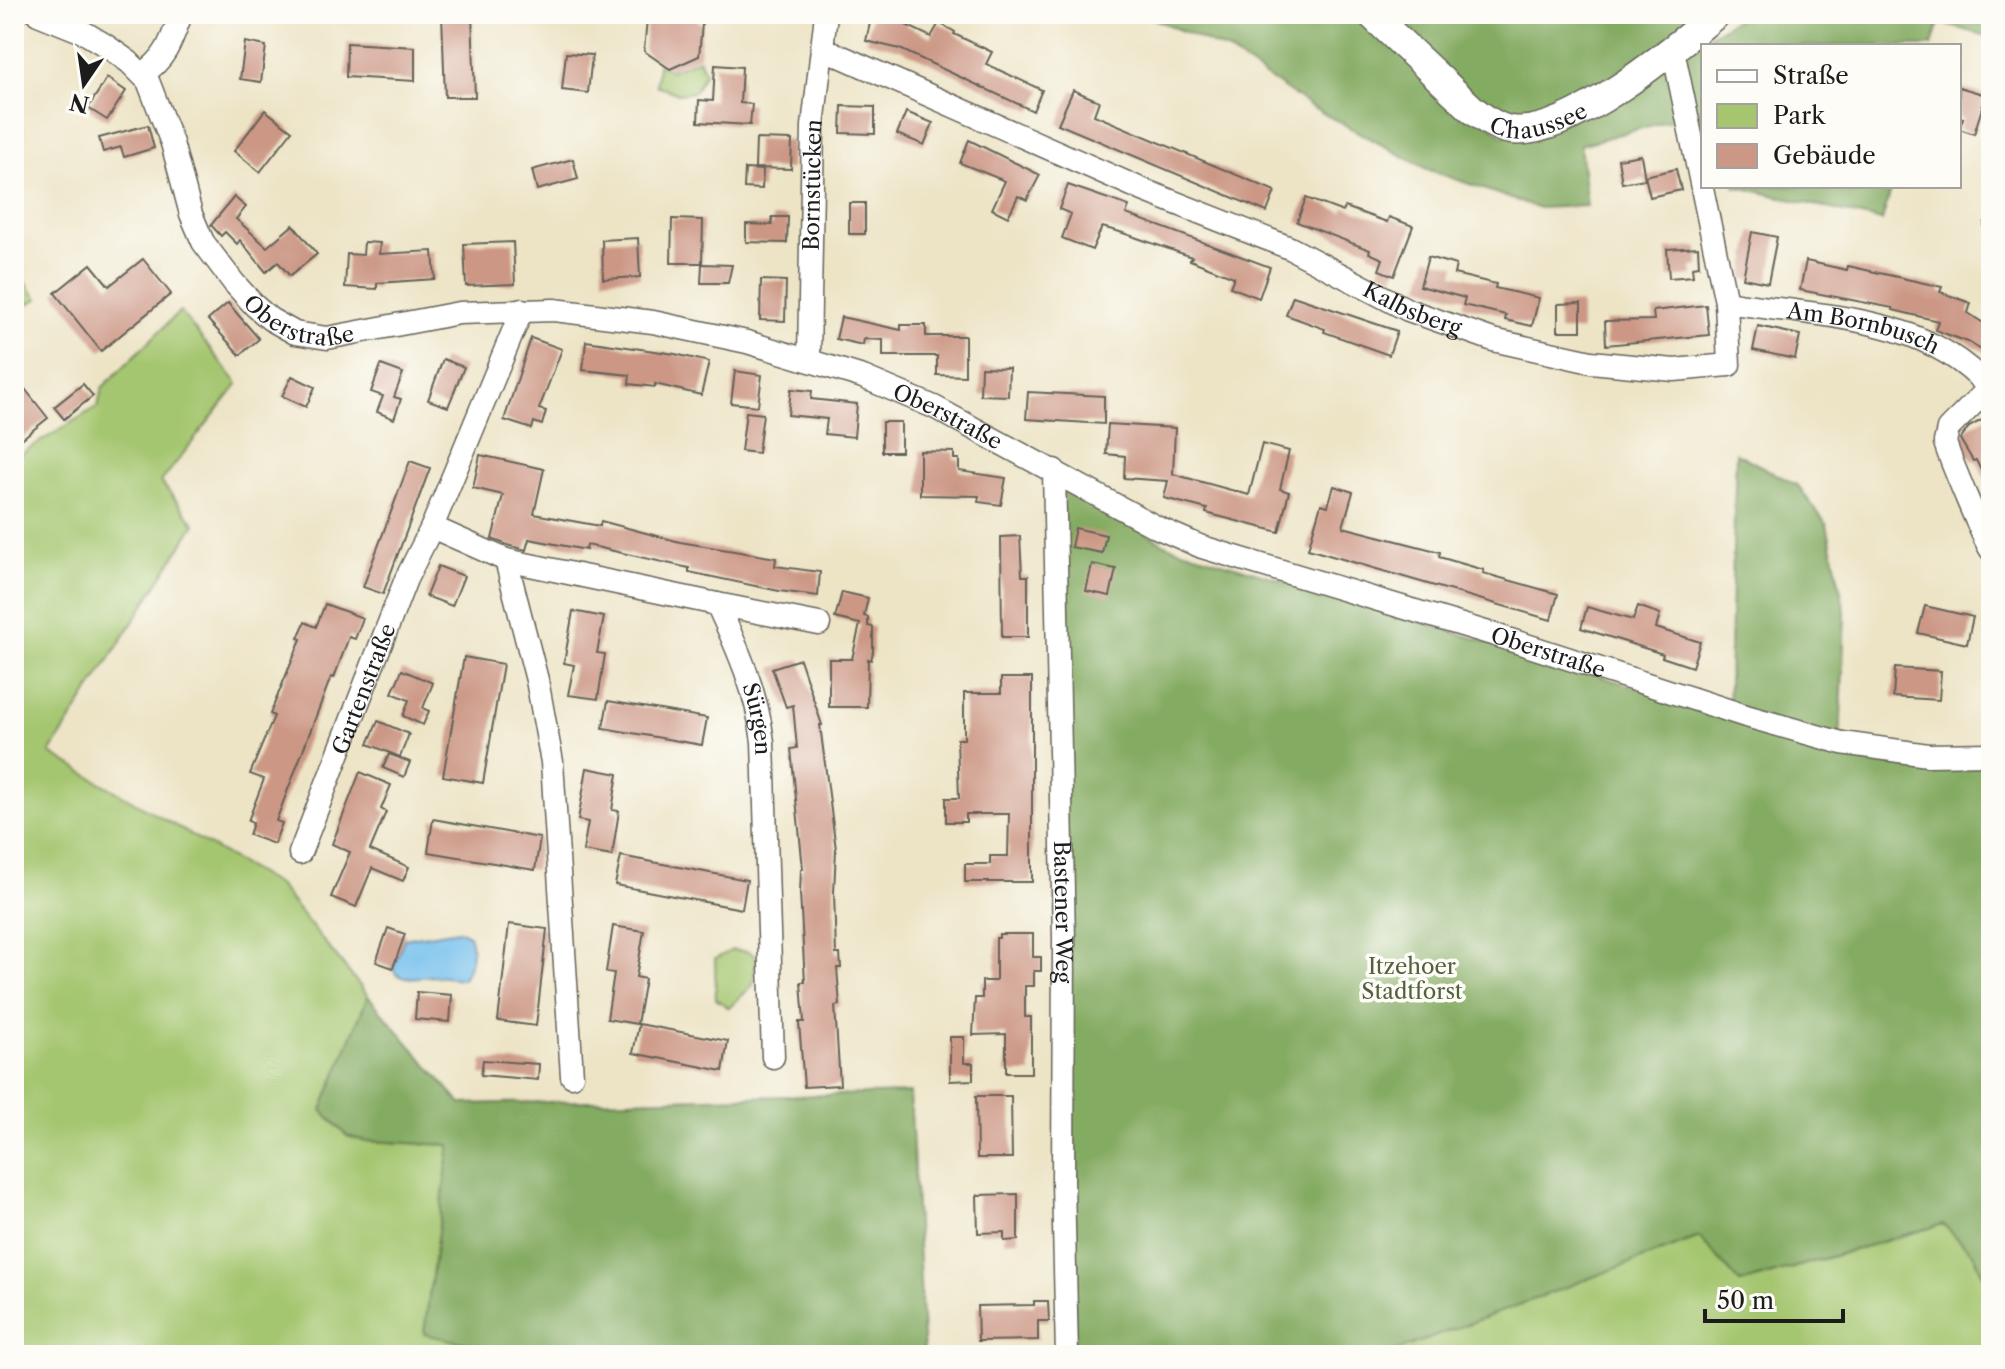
<svg xmlns="http://www.w3.org/2000/svg" width="2005" height="1369" font-family="'Libre Caslon Text',serif">
<style>
.green{fill:#a5c66f;stroke:#607146;stroke-width:2}
.forest{fill:#84ab62;stroke:#50643f;stroke-width:2}
.water{fill:#73bfed;stroke:#486e84;stroke-width:2}
.building{fill:#cc9785}
.lines{fill:none;stroke-linecap:round;stroke-linejoin:round}
.service-casing{stroke:#656258;stroke-width:14}
.minor-casing{stroke:#656258;stroke-width:25}
.tertiary-casing{stroke:#656258;stroke-width:31}
.service{stroke:#fff;stroke-width:11}
.minor{stroke:#fff;stroke-width:22}
.tertiary{stroke:#fff;stroke-width:28}
.labels{text-anchor:middle;dominant-baseline:central;stroke-width:7;stroke-linejoin:round;paint-order:stroke}
.street-label{font-size:22px;fill:#1c1c1c;stroke:#fdfcf7}
.park-label{font-size:22px;fill:#53603d;stroke:#fdfcf7}
</style>
<rect width="100%" height="100%" fill="#fdfcf7"/>
<filter id="ink" filterUnits="userSpaceOnUse"><feTurbulence type="fractalNoise" baseFrequency=".0125" numOctaves="2"/><feDisplacementMap in="SourceGraphic" scale="16" xChannelSelector="R" yChannelSelector="G"/><feConvolveMatrix kernelMatrix="1 2 1 2 8 2 1 2 1" color-interpolation-filters="sRGB"/></filter>
<filter id="wash" filterUnits="userSpaceOnUse"><feTurbulence type="fractalNoise" baseFrequency=".006" numOctaves="4" result="noise"/><feDisplacementMap in="SourceGraphic" scale="32" xChannelSelector="R" yChannelSelector="G"/><feGaussianBlur stdDeviation="1.8" result="paint"/><feColorMatrix in="noise" values="0 0 0 0 0 0 0 0 0 0 0 0 0 0 0 0 0 1.4 0 .05"/><feComposite in="paint" operator="in"/></filter>
<g filter="url(#wash)">
<rect width="100%" height="100%" fill="#ede4c6"/>
<!-- green -->
<g class="green">
<path d="M699,59l6,14 -11,19 -16,2 -22,-9 2,-21 12,7z"/>
<path d="M14,269l24,30 -24,12z"/>
<path d="M180,311l58,73 -77,98 34,42 -145,229 229,133 89,110 -46,114 25,26 17,5 86,4 -26,189 98,21h-508v-897l84,-52 4,-18z"/>
<path d="M732,950l18,2 6,6 -3,27 -24,23 -13,-9 -1,-40z"/>
<path d="M1943,1224l32,32 16,39v60h-606l315,-118 41,46z"/>
</g>
<!-- forest -->
<g class="forest">
<path d="M1143,14h216l144,122 167,-76 12,57 -102,28 7,61 -50,2 -110,-39 -114,-61 -87,-58z"/>
<path d="M1382,14h315l-70,58 -104,47 -33,-9z"/>
<path d="M1754,14h237v23l-52,-14 -7,23h-229v103l-20,-97 50,-31z"/>
<path d="M1734,186h158l-10,35z"/>
<path d="M1736,453l61,32 30,40 18,86 -5,136 151,13v535l-16,-39 -32,-32 -203,59 -41,-46 -314,118h-310l-18,-871 112,62 559,169z"/>
<path d="M368,996l93,108 449,-11 14,262h-402l-98,-21 26,-189 -85,-4 -18,-5 -25,-26z"/>
</g>
<!-- water -->
<path class="water" d="M458,930l11,5c6,18 2,28 -6,44l-29,-3 -29,2 -9,-4 -3,-5 11,-30z"/>
<g id="blocks">
<!-- building -->
<g class="building">
<path d="M442,14h30l3,83h-30z"/>
<path d="M658,14h30l14,10 -3,32 -29,13 -26,-18 3,-32z"/>
<path d="M872,14h36l-2,11 25,12 8,-14 16,9 -1,2 38,18 -6,12 56,26 -9,21 -133,-62 -34,-8z"/>
<path d="M245,42l21,4 -5,36 -21,-3z"/>
<path d="M347,43l68,4v34l-69,-4z"/>
<path d="M566,53l26,2 -4,38 -26,-3z"/>
<path d="M715,65l27,2 -2,36 12,1 -2,21 -52,-3 1,-22 14,1z"/>
<path d="M107,78l19,13 -19,29 -19,-12z"/>
<path d="M1959,87l27,8 -12,39 -15,-5 4,-11 -4,-1z"/>
<path d="M1073,90l26,11 -5,14 181,76 -8,21 -209,-88z"/>
<path d="M842,106l33,1v27l-34,-1z"/>
<path d="M265,110l27,21 -32,41 -26,-21z"/>
<path d="M906,112l27,11 -9,22 -27,-11z"/>
<path d="M148,125l6,23 -30,9 -3,-10 -18,5 -4,-14z"/>
<path d="M756,139l36,1 -1,29 -36,-1z"/>
<path d="M969,140l71,35 -13,25 -9,-4 -10,21 -16,-8 13,-28 -45,-18z"/>
<path d="M1641,155l4,24 -23,4 -4,-24z"/>
<path d="M573,159l5,20 -41,11 -5,-20z"/>
<path d="M745,169l18,1 -1,19 -18,-1z"/>
<path d="M1676,169l5,21 -31,7 -5,-21z"/>
<path d="M1068,185l61,21 -3,8 144,53 -11,31 -29,-11 4,-10 -44,-17 2,-3 -72,-25 -18,-5 -10,23 -30,-12 9,-24 -12,-5z"/>
<path d="M234,197l12,10 -10,12 31,28 26,-22 24,29 -27,22 -12,-14 -12,10 -26,-32 -3,4 -12,-12 -4,4 -10,-11z"/>
<path d="M1306,198l37,14 2,-5 42,15 2,-5 24,9 -19,50 -15,-6 4,-11 -14,-6 1,-3 -73,-28z"/>
<rect x="849" y="203" width="16" height="31"/>
<path d="M772,217h16l-1,26 -41,-1v-18l26,1z"/>
<path d="M672,219l31,1 -1,43h-31z"/>
<path d="M1752,232l25,5 -9,46 -25,-5z"/>
<path d="M638,238l2,39 -37,2 -1,-39z"/>
<path d="M364,242l16,1 -1,11 54,-3 2,28 -58,4v6l-32,-2 2,-33 16,1z"/>
<path d="M513,242l2,42 -49,2 -2,-42z"/>
<path d="M1698,247l1,19 -7,1 1,9 -24,2 -2,-29z"/>
<path d="M1428,257l28,8 -2,9 42,10 -1,4 44,10 -7,28 -27,-6 1,-5 -43,-10 2,-7 -45,-12z"/>
<path d="M143,259l28,35 -70,57 -46,-58 36,-29 18,22z"/>
<path d="M1806,261l41,9 1,-4 94,21 -2,5 31,11 -3,10 23,15v28l-23,-14 -33,-12 3,-9 -45,-11v-2l-93,-18z"/>
<path d="M702,264l30,1 -4,18h-27z"/>
<path d="M761,280l25,1 -1,40 -25,-1z"/>
<path d="M1293,296l104,35 -8,24 -65,-23 1,-3 -39,-14z"/>
<path d="M228,303l31,36 -19,16 -32,-35z"/>
<path d="M1581,303v28h-23v-27z"/>
<path d="M1706,305l3,30 -103,10 -1,-24 49,-1 -1,-9z"/>
<path d="M841,317l60,13v-5h25v11h39v40l-28,-1v-19h-54v-16l-19,-1 -1,6 -27,-6z"/>
<path d="M1758,326l42,9 -5,24 -42,-9z"/>
<path d="M531,338l31,11 -23,60 7,2 -4,14 -8,-3 -2,7 -28,-9z"/>
<path d="M586,341l89,13 34,8 -8,33 -46,-11v3l-26,-3 1,-9 -47,-5z"/>
<path d="M443,359l21,8 -16,40 -20,-7z"/>
<path d="M381,365l22,8 -9,24 7,2 -7,20 -17,-7 6,-16 -12,-4z"/>
<path d="M981,367l28,1 -1,28 -28,-1z"/>
<path d="M735,371l27,4 -4,31 -27,-3z"/>
<path d="M14,375l34,43 -34,27z"/>
<path d="M292,376l23,11 -9,20 -24,-11z"/>
<path d="M83,384l10,12 -29,23 -10,-12z"/>
<path d="M791,389l21,2 -1,8 46,5 -3,33 -29,-3 2,-15 -39,-4z"/>
<path d="M1028,392l76,4v28l-78,-5z"/>
<path d="M746,412l17,2 -5,39 -17,-2z"/>
<path d="M1991,415v76l-15,-31 -3,1 -13,-22 9,-12z"/>
<rect x="882" y="422" width="19" height="30"/>
<path d="M1108,424l67,4 -2,46 76,21 13,-51 27,7 -9,38 9,3 -10,40 -73,-19 1,-4 -43,-11 4,-17 -44,-3 1,-22 -19,-2z"/>
<path d="M920,451l34,1v7h5v12l47,7 -5,27 -23,-3 1,-6 -59,-1z"/>
<path d="M480,455l64,14 -10,45 66,12 1,-5 79,21 96,16 -1,8 45,6 -2,24 -39,-5 -90,-19v-4l-102,-23 -1,5 -57,-11 -3,11 -16,-4 -18,-7 11,-44 -30,-7z"/>
<path d="M410,461l20,7 -47,126 -20,-7z"/>
<path d="M1334,486l19,6 -10,35 97,25 -1,5 45,13 -1,3 75,21 -7,26 -243,-71 13,-45 7,2z"/>
<path d="M1075,528l31,7 -4,18 -31,-6z"/>
<path d="M1020,536l2,40h6v61h-26l-1,-100z"/>
<path d="M1092,564l24,5 -6,27 -24,-5z"/>
<path d="M438,566l26,10 -12,30 -26,-10z"/>
<path d="M842,592l26,6 -4,18 4,1v9l5,1v25l-2,8 -3,-1 -1,48h-38v-48h23l8,-35 -25,-6z"/>
<path d="M325,604l38,14 -8,21 -6,-2 -15,41 -3,-1 -55,144 6,2 -8,21 -25,-9 4,-12 -5,-2 16,-42 -14,-5 24,-58 -4,-2 31,-75 -3,-1 7,-16 11,5z"/>
<path d="M1638,606l22,8 -4,14 44,14 -8,25 -30,-10 1,-3 -82,-26 6,-21 46,13z"/>
<path d="M1925,606l48,11 -6,27 -49,-11z"/>
<path d="M573,611l31,6 -7,36 8,1 -7,45 -30,-4 6,-30 -10,-2z"/>
<path d="M464,657l39,7 -20,119 -40,-7z"/>
<path d="M800,659l22,66h-2l16,124 -2,44 2,61h4l1,14h-4l3,37 -5,1 5,79 -36,2 -5,-65h5l-3,-40h4l-5,-89 1,-24h2l-12,-120 6,-1 -4,-43 -7,2 -14,-39z"/>
<path d="M1895,668l46,3 -2,29 -46,-3z"/>
<path d="M402,670l31,13 -10,25 6,3 -6,14 -20,-9 6,-16 -17,-7z"/>
<path d="M1001,678h31v204h-67v-18h25v-8h18l1,-42h-43v8h-20v-24h13l-2,-59h7v-46h37z"/>
<path d="M608,701l99,17 -5,27 -99,-17z"/>
<path d="M378,721l31,13 -9,23 -32,-13z"/>
<path d="M389,754l21,8 -6,15 -21,-9z"/>
<path d="M587,768l31,6 -6,36 7,1 -7,45 -29,-5 5,-29 -10,-2z"/>
<path d="M360,772l31,13 -10,24 5,3 -16,38 39,17 -6,14 -31,-13 -16,39 -25,-10 19,-45 -18,-8z"/>
<path d="M433,819l107,19 -5,32 -107,-18z"/>
<path d="M621,856l126,24 -5,29 -127,-24z"/>
<path d="M509,924l38,5 -11,97 -38,-5z"/>
<path d="M613,926l31,5 -8,46 9,2 -8,45 -30,-5 7,-46 -8,-1z"/>
<path d="M388,928l17,6 -12,34 -17,-6z"/>
<path d="M999,934h34v23h8v14h-7v15h-9v31h6v56h-25v-39l-33,1 2,-37h7v-17h14v-43h3z"/>
<path d="M417,992l35,3 -2,27 -35,-3z"/>
<path d="M639,1024l89,17 -5,30 -90,-18z"/>
<path d="M950,1037h14v26h9v17l-23,1z"/>
<path d="M483,1060l56,4 -1,16 -57,-5z"/>
<path d="M976,1096h35l1,62h-35z"/>
<path d="M1018,1194v46l-14,1v-9l-26,1 -1,-38z"/>
<path d="M1034,1301h14l1,20h-11v19l-60,1 -1,-35 57,-1z"/>
</g>
</g>
</g>
<g filter="url(#ink)">
<use href="#blocks" fill-opacity="0" stroke="#656258" stroke-width="2"/>
<g class="lines">
<defs>
<path id="service" d="M1990,225h1"/>
<g id="minor">
<path id="s1" d="M38,14l47,19 20,12 24,17 19,19 24,62 19,71 12,28 31,41 21,23 15,13 25,14 32,5 132,-25 95,-3 99,12 94,20 116,35 71,30 222,120 46,20 290,87 254,82 96,27 86,12 63,-1"/>
<path id="s2" d="M822,48l321,142 147,58 118,62 85,30 98,22 83,8 55,-5 -3,-63 -53,-252"/>
<path d="M142,74c24,-14 30,-35 39,-60"/>
<path id="s3" d="M1726,302c92,15 197,11 263,86l-41,41 -3,13c3,13 41,103 46,108"/>
<path d="M522,310l-90,217 74,33 31,120 15,82 20,314"/>
<path id="s4" d="M809,359l4,-233 13,-112"/>
<path id="s5" d="M1054,470l10,469 -1,243 4,173"/>
<path id="s6" d="M506,560l211,44c21,45 40,88 46,138l10,315"/>
<path d="M717,604l102,20"/>
<path id="s7" d="M300,853l106,-274 26,-52"/>
</g>
<g id="tertiary">
<path id="s8" d="M1371,14l102,96c12,9 24,18 38,20 57,8 163,-81 205,-116"/>
</g>
</defs>
<!-- service casing -->
<use href="#service" class="service-casing"/>
<!-- minor casing -->
<use href="#minor" class="minor-casing"/>
<!-- tertiary casing -->
<use href="#tertiary" class="tertiary-casing"/>
<!-- service -->
<use href="#service" class="service"/>
<!-- minor -->
<use href="#minor" class="minor"/>
<!-- tertiary -->
<use href="#tertiary" class="tertiary"/>
</g>
</g>
<g class="labels">
<!-- street labels -->
<g class="street-label">
<text stroke="none"><textPath href="#s8" startOffset="212">Chaussee</textPath></text>
<text stroke="none"><textPath href="#s4" startOffset="174">Bornstücken</textPath></text>
<text stroke="none"><textPath href="#s2" startOffset="646">Kalbsberg</textPath></text>
<text stroke="none"><textPath href="#s1" startOffset="432">Oberstraße</textPath></text>
<text stroke="none"><textPath href="#s3" startOffset="140">Am Bornbusch</textPath></text>
<text stroke="none"><textPath href="#s1" startOffset="1104">Oberstraße</textPath></text>
<text stroke="none"><textPath href="#s1" startOffset="1752">Oberstraße</textPath></text>
<text stroke="none"><textPath href="#s7" startOffset="176">Gartenstraße</textPath></text>
<text stroke="none"><textPath href="#s6" startOffset="338">Sürgen</textPath></text>
<text stroke="none"><textPath href="#s5" startOffset="442">Bastener Weg</textPath></text>
</g>
<!-- park labels -->
<g class="park-label">
<text x="1412" y="966">Itzehoer<tspan x="1412" dy="25">Stadtforst</tspan></text>
</g>
</g>
<!-- margin -->
<rect width="2005" height="1369" fill="none" stroke="#fdfcf7" stroke-width="48"/>
<!-- legend -->
<rect x="1701" y="44" width="260" height="144" fill="#fdfcf7" stroke="#a3a29f" stroke-width="2"/>
<rect x="1717" y="70" width="40" height="12" fill="#ffffff" stroke="#a3a29f" stroke-width="2"/>
<text x="1773" y="84" font-size="24" fill="#1c1c1c">Straße</text>
<rect x="1717" y="104" width="40" height="24" fill="#a5c66f" stroke="#a3a29f" stroke-width="2"/>
<text x="1773" y="124" font-size="24" fill="#1c1c1c">Park</text>
<rect x="1717" y="144" width="40" height="24" fill="#cc9785" stroke="#a3a29f" stroke-width="2"/>
<text x="1773" y="164" font-size="24" fill="#1c1c1c">Gebäude</text>
<!-- north arrow -->
<g transform="translate(84 84) rotate(193)" stroke="#fdfcf7" stroke-width="6" paint-order="stroke">
<path d="M0-6L14 30L0 20L-14 30Z" fill="#1c1c1c"/>
<text y="-12" font-size="22" font-weight="bold" text-anchor="middle" fill="#1c1c1c">N</text>
</g>
<!-- scale -->
<path d="M1705 1309v12h138v-12" fill="none" stroke="#1c1c1c" stroke-width="4"/>
<text x="1717" y="1309" font-size="24" fill="#1c1c1c" stroke="#fdfcf7" stroke-width="6" paint-order="stroke">50 m</text>
</svg>
